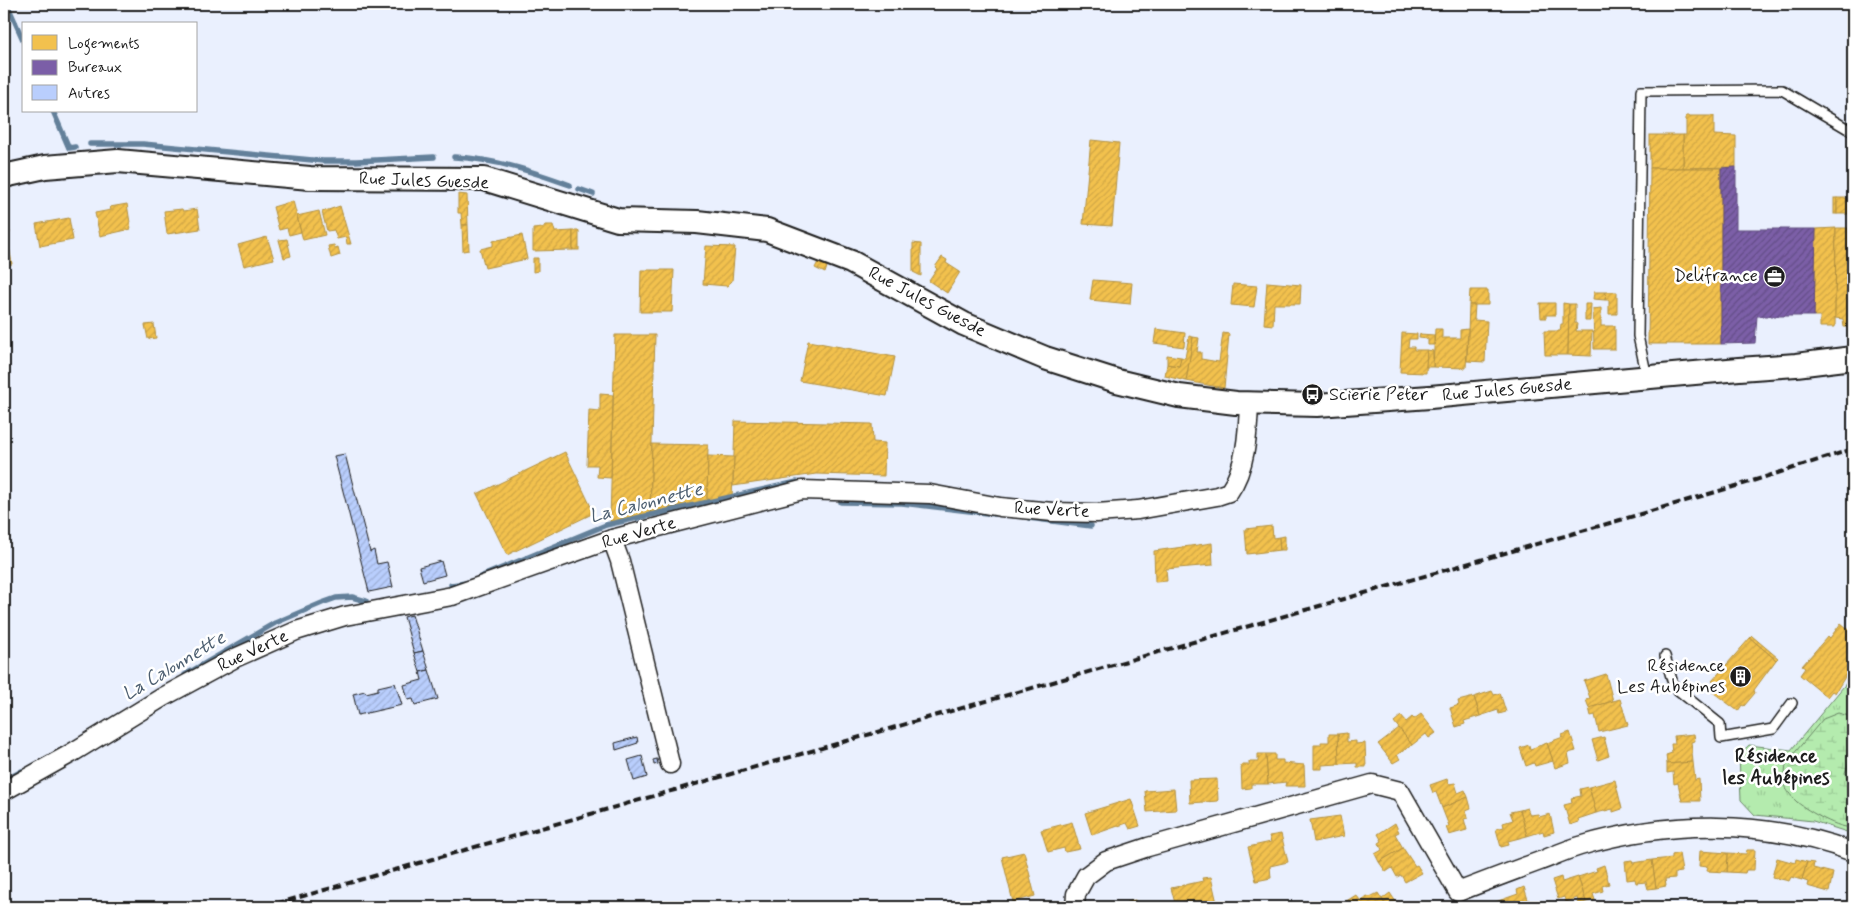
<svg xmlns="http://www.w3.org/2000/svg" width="1857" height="911" font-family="Mynerve,sans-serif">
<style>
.grass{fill:url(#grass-tufts);stroke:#688465}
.wetland{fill:url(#wetland-marsh);stroke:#688465}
.homes{fill:url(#homes-hatch);stroke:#b2903f}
.offices{fill:url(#offices-hatch);stroke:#5e4a7d}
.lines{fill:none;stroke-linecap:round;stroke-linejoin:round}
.stream{stroke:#63809a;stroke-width:5.5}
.building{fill:url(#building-hatch);stroke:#1c1c1c}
.service-casing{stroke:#1c1c1c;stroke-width:12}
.minor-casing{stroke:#1c1c1c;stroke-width:21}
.tertiary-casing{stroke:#1c1c1c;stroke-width:26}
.service{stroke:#fff;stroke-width:9}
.minor{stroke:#fff;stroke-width:18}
.tertiary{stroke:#fff;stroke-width:22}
.rail{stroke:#1c1c1c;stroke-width:4;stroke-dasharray:8 4;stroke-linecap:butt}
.labels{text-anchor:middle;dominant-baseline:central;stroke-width:5;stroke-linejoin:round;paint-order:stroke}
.street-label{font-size:18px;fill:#1c1c1c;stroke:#fff}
.poi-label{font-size:18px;fill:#1c1c1c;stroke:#fff;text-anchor:end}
.water-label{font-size:19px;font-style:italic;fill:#4c5e70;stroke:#fff}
.neighbourhood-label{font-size:19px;font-weight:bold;fill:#1c1c1c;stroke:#fff}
</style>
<defs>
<pattern id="grass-tufts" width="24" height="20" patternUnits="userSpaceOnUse" patternTransform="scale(1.25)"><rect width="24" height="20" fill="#b4ebae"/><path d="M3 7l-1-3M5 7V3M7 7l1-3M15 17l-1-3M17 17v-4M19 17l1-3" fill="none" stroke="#9ac995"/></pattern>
<pattern id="wetland-marsh" width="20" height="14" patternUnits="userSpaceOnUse" patternTransform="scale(1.25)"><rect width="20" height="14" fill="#b4ebae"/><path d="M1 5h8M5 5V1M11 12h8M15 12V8" fill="none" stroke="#9ac995"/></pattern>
<pattern id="homes-hatch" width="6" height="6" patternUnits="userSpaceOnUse" patternTransform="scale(1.25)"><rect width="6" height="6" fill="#f2c14e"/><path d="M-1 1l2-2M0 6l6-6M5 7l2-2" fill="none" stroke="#cfa544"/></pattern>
<pattern id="offices-hatch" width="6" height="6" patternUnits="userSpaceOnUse" patternTransform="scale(1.25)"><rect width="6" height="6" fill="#7b5ea7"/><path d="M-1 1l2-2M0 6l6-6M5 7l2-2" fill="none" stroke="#644d87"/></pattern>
<pattern id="building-hatch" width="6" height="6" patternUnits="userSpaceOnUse" patternTransform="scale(1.25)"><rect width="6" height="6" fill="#b9cefd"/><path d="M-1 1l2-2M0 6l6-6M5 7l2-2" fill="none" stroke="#9eb0d8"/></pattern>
</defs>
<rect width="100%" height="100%" fill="#eaf0fe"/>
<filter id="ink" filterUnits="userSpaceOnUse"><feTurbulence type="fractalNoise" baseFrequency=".02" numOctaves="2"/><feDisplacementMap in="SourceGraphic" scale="10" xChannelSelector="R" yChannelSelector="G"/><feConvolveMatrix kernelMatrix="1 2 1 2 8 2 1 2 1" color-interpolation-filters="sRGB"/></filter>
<g filter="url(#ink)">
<!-- grass -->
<path class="grass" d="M1853,675v159l-40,-13 -58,-6 -14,-15 -2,-45 10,-10 42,5z"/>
<!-- wetland -->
<path class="wetland" d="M1838,713l15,4v34l-8,22 5,13 3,4v37c-13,3 -45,-16 -56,-25 -5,-4 -9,-11 -13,-16l2,-23 37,-44z"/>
<!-- homes -->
<g class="homes">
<path d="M1686,116h28v19l22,1v31l-53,1v-33h3z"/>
<rect x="1650" y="135" width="33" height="33"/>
<path d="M1091,140l28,3 -7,83 -29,-2z"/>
<path d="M1650,168h71v176h-73z"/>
<path d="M458,194l9,1 1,30h-6l-1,-12h-3z"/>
<rect x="1834" y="198" width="3" height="16"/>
<rect x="1837" y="198" width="16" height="16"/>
<path d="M293,201l8,31 -12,3 -2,-7 -8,2 -6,-23z"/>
<path d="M127,204l4,25 -31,7 -5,-23 16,-3 -1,-3z"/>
<path d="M340,206l11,38h-4l-1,-7 -9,2 -3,-9 -7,1 -5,-19z"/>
<path d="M182,209l1,2 14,-2 3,20 -33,5 -3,-23z"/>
<path d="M319,211l6,24 -22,5 -6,-24z"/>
<path d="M4,214h2l4,19 -6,1z"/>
<path d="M69,218l4,22 -33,6 -4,-22z"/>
<path d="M462,225h6l1,25 -6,1z"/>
<path d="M545,225h8l2,7 18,-1v19l-40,1v-22l10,-1z"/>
<path d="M1836,228l-1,99h-15v-11h-6l2,-87z"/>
<path d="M1836,228h17v99h-9l-1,-8 -8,-1z"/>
<rect x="573" y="231" width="6" height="19"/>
<path d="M522,235l5,24 -42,9 -5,-19 13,-3v-5z"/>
<path d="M267,237l7,22 -30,7 -6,-21z"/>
<path d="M287,239l4,17 -7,2 -5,-18z"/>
<path d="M913,243l8,1v32l-8,-4z"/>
<path d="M334,245l1,3 3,-1 2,8 -9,3 -3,-12z"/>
<path d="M706,246l29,1 -3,34 -5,5 -24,-2z"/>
<path d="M9,247l3,17 -8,1v-17z"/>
<path d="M942,257l5,3 -1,3 14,9 -13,21 -18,-12 8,-12 -2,-2z"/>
<path d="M533,258h5v13l-5,1z"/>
<path d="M818,262l9,5 -2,6 -10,-5z"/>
<path d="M641,270h33l-2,42h-32z"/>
<path d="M1093,280l39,3 -2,21 -40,-4z"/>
<path d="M1267,282l34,3 -1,19h-26l-1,21 -9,-1z"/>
<path d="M1233,284l24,2 -3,21 -23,-2z"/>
<path d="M1470,290h18v15h-19z"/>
<path d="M1594,292h12l-1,8 -12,-1z"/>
<path d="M1606,292h11v22h-8v-14h-4z"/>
<path d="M1540,303h15v12h-9v3h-5z"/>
<path d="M1563,303l6,1 -1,51h-23l-1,-24h16l1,-7h2z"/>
<path d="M1569,304h6v19l2,1 -1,7h16l-1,25 -23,-1z"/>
<path d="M1585,304h6l-1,17h-5z"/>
<path d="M1469,305h6l-1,15 13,1 -2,41 -18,-1z"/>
<path d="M1601,308v18h14v23h-21l-1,-40z"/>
<path d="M154,324l2,14 -8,1 -3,-14z"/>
<path d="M1156,329l29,4 -1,14 -30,-4z"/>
<path d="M1435,329h7v9h18v-8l8,-1 -2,39 -33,-1z"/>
<path d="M1223,333l6,1 -5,54 -38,-7 7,-44 6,1 -2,14h4v7l18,3z"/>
<path d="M1402,333l15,1v5h-8l-1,8h6v3h13l-1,23 -26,-1z"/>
<path d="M1420,334l14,1v10h-6v-6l-9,-1z"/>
<path d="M615,335h40l-5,178 -40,9z"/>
<path d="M1189,336l4,1 -7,44 -21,-5 2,-12 12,2 2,-9 4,1z"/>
<path d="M808,341l87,16 -8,39 -87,-15z"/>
<path d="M1427,350l6,1v16h-7z"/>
<path d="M1167,355l14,2 -2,9 -12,-2z"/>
<path d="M600,394l13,1 -2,83 -14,-1 1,-12h-11l2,-55 11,1z"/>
<path d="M735,421l137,3 1,18 12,1 -1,33 -68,-2 -83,12z"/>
<path d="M652,444l56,1 -1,57 -57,11z"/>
<path d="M565,452l29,61 -87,42 -30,-61z"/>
<path d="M708,456l26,1 -2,40 -25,5z"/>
<path d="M1272,526l1,12 6,-1 1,13 -33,4 -2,-25z"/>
<path d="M1285,536v14h-5l-1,-13z"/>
<path d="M1212,543l1,22 -47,4 1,12 -12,1 -1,-31z"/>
<path d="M1841,623l12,10v31l-18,29 -3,-2 -5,6 -27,-22 5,-7 -3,-2 26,-30 2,2z"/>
<path d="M1752,636l26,22 -2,2 -26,-22z"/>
<path d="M1750,638l26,22 -22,30 1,3 -11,13 -2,-1 -4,6 -28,-21 4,-7 -2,-2z"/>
<path d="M1606,674l7,27 -24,7 -3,-8 4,-2 -6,-17z"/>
<path d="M1492,691l2,4 6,-2 6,19 -7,2 -1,-4 -18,6 -6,-19z"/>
<path d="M1474,697l6,19 -16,5 1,3 -9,3 -6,-19 9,-3 -1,-4z"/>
<path d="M1620,699l8,26 -29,7 -4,-17 -4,1 -2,-8z"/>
<path d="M1421,714l15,19 -7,5 -3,-4 -14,11 -18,-23 7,-6 5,6 6,-5 2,2z"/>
<path d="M1399,728l13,17 -15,10 3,4 -7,4 -15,-19z"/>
<path d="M1570,732l6,19 -8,2 2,10 -15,5 -8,-25 16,-6 -1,-2z"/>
<path d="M1347,733v9l9,-1v3l9,-1 1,24h-9v-4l-18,1 -1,-30z"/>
<path d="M1329,734h9l1,30 -17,1v4h-8v-24h7v-3h8z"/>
<path d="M1694,734l1,7 -4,1 2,20 -26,2 -1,-9 6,-2 -1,-9h4l-1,-8z"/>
<path d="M1604,737l5,19 -11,4 -6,-20z"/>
<path d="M1547,743l6,18 -18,5 -1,-3 -8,3 -6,-18 9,-3 1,4z"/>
<path d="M1258,754h8l2,30h-17v4l-9,1 -1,-24h8v-3h9z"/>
<path d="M1266,754h9v6h8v3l21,2 1,21h-20l1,-4 -18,2z"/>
<path d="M1693,762l2,18 4,-1 1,22h-18l-4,-18 -4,1 -1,-12 -6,1v-9z"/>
<path d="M1217,779l1,22 -28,2 -1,-23z"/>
<path d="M1447,779l2,5 6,-1 3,10 7,-3 3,7 -26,11 -6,-16 -3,1 -3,-8z"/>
<path d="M1615,780l7,29 -9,3v-3l-17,4 -7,-26z"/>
<path d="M1589,787l7,26 -18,6 1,3 -9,3 -6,-20 8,-2 -1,-5 10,-2 -1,-7z"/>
<path d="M1174,789l2,21 -29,2 -2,-21z"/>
<path d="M1468,797l3,11 -5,2 2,8 -4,1 3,11 -18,5 -3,-8 3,-1 -7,-18z"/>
<path d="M1131,799l9,27 -10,3 -3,-6 -35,12 -7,-22z"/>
<path d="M1527,808l3,7 8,-1 1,3 11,-3 4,18 -10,3 -1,-4 -16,5 -7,-26z"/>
<path d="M1520,810l7,26 -19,5 1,4 -8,2 -5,-18 8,-2 -1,-4 10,-3 -3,-8z"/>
<path d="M1340,816l4,20 -30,6 -4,-22z"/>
<path d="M1072,822l8,27 -15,3 -1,-4 -16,4 -7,-22z"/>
<path d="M1395,823l4,9 -4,2 8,14 -24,14 -4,-8 7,-4 -3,-7 3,-2 -4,-7z"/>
<path d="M1281,834l7,28 -18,4 1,12 -15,3 -8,-34 23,-5 -2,-6z"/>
<path d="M1403,848l12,18 2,-1 5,8 -17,9 -4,-7 -4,2 -5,-9 -6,4 -7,-10z"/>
<path d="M1747,850h8l-1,20h-8l-1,3 -18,-1 1,-19 18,1z"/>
<path d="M1700,851l28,2 -1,19 -20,-1 1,-4 -9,-1z"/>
<path d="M1024,852l11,44 -22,6 -11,-45z"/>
<path d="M1679,853l3,19 -7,1v5l-10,1 1,7 -10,2 -4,-28 20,-2v-3z"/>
<path d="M1777,858l18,5 1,-4 11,3 -5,18 -11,-3 -2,4 -17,-4z"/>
<path d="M1632,860l1,3 19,-3 4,28 -8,1 -2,-7 -10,1 -1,-4 -8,1 -2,-19z"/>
<path d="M1807,862l7,1 -1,5 20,5 -4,19 -22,-6 1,-4 -6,-2z"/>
<path d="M1604,865l5,19 -7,2 1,5 -10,3 2,6 -9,2 -8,-25 19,-6 -1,-3z"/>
<path d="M1211,877l6,26 -19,4 -2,-3 -20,3 -5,-19 32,-7 -1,-3z"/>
<path d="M1561,877l1,5 16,-5 8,25 -7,2 -2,-6 -11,4 -2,-5 -6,2 -6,-19z"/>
<path d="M1524,887l6,19 -26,1 -3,-7 17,-6 -1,-4z"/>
<path d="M1378,893l9,14h-34l-5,-7 8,-5 5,6 6,-5 3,1z"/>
<path d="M1390,893l8,12 -3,2h-8l-5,-8z"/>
<path d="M1135,900l1,7h-22l12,-3 -1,-1z"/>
<path d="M1348,900l5,7h-11l-1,-2z"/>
<path d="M1501,900l3,7h-21z"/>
</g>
<!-- offices -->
<path class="offices" d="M1736,167v62h80l-2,87h-57l-2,27 -34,1v-176z"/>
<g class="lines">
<!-- stream -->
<g class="stream">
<path d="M7,4l17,38"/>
<path d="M53,111l16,37 6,-1"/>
<path d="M90,144h53l180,17h33l78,-4"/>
<path d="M454,157c41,2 77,14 116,28"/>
<path d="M579,189l14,5"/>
<path d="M841,502l61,1 93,11"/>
<path d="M1029,518l62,8"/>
<path d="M480,577l126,-52 191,-43"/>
<path d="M451,585l15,-2"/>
<path d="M185,675l90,-52 47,-20 14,-5 16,-1 14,4"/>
<path d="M4,781l18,-10"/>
</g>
</g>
<!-- building -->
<g class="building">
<path d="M345,454l25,98 4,-2 3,14 10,-2 6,25 -24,5 -35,-136z"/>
<path d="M441,561l4,14 -22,6 -4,-14z"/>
<path d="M412,615l11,36 -9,2 -10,-36z"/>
<path d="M423,651l6,19 -9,2 -6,-19z"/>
<path d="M429,670l9,29 -23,6 -2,-6 -5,1 -4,-15 18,-5 -2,-8z"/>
<path d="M395,683l7,22 -44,10 -5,-21 12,-3 1,2 12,-3v-3z"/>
<path d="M637,737l1,6 -22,7 -1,-7z"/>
<path d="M642,756l5,21 -13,4 -6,-21z"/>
<path d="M657,759l1,5 -4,1 -1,-5z"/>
</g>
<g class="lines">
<defs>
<g id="service">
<path d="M1647,377l-9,-41 3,-245 141,-1 71,42"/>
<path d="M1665,656l9,31 46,37 1,14 52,-9 19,-26"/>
</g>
<g id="minor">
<path d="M612,539l8,22 50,203"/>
<path d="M4,791l66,-37 93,-57 72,-39 61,-27 49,-15 107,-20 160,-57 190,-49 128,4 70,13 53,5 44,1 41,-3 79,-14 12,-4c17,-24 19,-59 20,-88"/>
<path d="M1075,907l1,-13 10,-18 20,-15 42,-14 224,-63 28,7 58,101c28,-11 55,-21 82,-31 13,-5 26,-11 40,-15 88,-26 186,-27 273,6"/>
</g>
<path id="tertiary" d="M4,176l41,-9 73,-6 192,17 174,1 134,41 79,2 70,8 84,32 113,62 81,34 72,23 62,15 57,7 81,2 113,-8 309,-28 57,-4 57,-7"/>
</defs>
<!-- service casing -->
<use href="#service" class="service-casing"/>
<!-- minor casing -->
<use href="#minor" class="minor-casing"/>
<!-- tertiary casing -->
<use href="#tertiary" class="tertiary-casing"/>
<!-- service -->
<use href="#service" class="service"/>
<!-- minor -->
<use href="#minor" class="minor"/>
<!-- tertiary -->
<use href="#tertiary" class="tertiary"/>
<!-- rail -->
<path class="rail" d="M265,907l1345,-384 133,-39 110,-35"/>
</g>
</g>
<!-- icons -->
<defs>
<symbol id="office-disc" viewBox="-11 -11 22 22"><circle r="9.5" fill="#1c1c1c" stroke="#fff"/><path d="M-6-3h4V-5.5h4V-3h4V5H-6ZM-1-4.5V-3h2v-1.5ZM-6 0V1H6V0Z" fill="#fff"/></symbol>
<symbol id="bus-disc" viewBox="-11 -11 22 22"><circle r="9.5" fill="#1c1c1c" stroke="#fff"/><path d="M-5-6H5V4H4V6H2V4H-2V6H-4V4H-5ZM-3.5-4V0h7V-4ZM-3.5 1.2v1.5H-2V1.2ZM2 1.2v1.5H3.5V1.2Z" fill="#fff"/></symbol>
<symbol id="building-disc" viewBox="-11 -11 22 22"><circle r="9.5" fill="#1c1c1c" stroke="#fff"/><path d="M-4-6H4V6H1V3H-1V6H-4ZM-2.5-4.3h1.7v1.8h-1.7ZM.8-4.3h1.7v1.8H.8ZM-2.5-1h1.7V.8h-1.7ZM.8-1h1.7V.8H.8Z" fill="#fff"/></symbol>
</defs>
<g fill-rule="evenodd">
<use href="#office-disc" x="1762" y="264" width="25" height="25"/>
<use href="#bus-disc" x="1300" y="382" width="25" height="25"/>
<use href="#building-disc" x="1728" y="664" width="25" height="25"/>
</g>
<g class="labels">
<!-- street labels -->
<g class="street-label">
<text transform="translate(424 181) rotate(2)">Rue Jules Guesde</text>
<text transform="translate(927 302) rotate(28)">Rue Jules Guesde</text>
<text transform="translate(1507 390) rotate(-5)">Rue Jules Guesde</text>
<text transform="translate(1052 510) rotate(3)">Rue Verte</text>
<text transform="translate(639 533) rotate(-16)">Rue Verte</text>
<text transform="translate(253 651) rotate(-25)">Rue Verte</text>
</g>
<!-- poi labels -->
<g class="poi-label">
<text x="1758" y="276">Delifrance</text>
<text x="1329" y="395" text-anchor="start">Scierie Peter</text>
<text x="1725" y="666">Résidence<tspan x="1725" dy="21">Les Aubépines</tspan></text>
</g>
<!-- water labels -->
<g class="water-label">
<text transform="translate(646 503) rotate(-14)">La Calonnette</text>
<text transform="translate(174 666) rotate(-31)">La Calonnette</text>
</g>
<!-- neighbourhood labels -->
<g class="neighbourhood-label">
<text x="1776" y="756">Résidence<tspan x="1776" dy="22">les Aubépines</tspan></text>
</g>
</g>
<!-- margin -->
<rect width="1857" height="911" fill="none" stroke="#fff" stroke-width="20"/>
<rect x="10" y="10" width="1837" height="891" fill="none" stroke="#1c1c1c" stroke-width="2" filter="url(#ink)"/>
<!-- legend -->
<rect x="22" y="22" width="175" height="90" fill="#ffffff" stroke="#a4a4a4"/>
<rect x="32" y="35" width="25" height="15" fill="#f2c14e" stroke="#a4a4a4"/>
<text x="68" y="48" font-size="15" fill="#1c1c1c">Logements</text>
<rect x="32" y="60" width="25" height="15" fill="#7b5ea7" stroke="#a4a4a4"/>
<text x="68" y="72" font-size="15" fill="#1c1c1c">Bureaux</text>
<rect x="32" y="85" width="25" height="15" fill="#b9cefd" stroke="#a4a4a4"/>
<text x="68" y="98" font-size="15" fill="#1c1c1c">Autres</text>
</svg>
